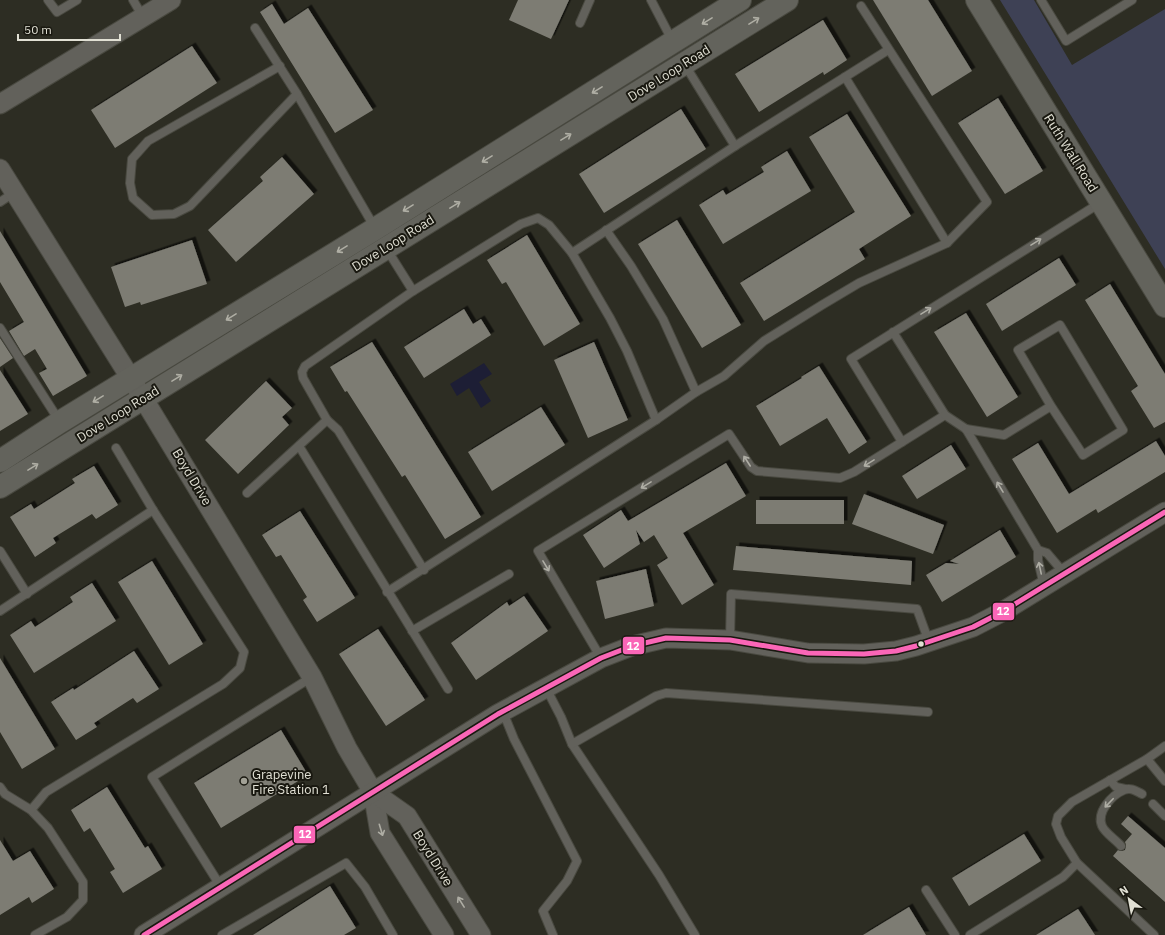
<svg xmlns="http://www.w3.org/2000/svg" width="1165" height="935" font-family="'IBM Plex Sans',sans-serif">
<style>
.green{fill:#3e4155}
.water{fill:#1d1e35}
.building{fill:#7d7c73;filter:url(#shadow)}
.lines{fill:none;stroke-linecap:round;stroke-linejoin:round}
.service-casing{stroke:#494940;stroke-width:10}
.tertiary-casing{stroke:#494940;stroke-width:21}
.secondary-casing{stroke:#494940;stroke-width:24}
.service{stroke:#62615b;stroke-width:8}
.tertiary{stroke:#62615b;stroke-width:19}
.secondary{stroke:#63635c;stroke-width:22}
.bus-1-casing{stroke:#191810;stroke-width:8}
.bus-1{stroke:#fa66b7;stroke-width:5}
.oneway{stroke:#afaea4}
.oneway2{stroke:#aeada4}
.bus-dot{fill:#e1e0d4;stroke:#191810;stroke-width:1.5}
.poi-dot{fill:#a2a196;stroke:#191810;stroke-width:1.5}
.labels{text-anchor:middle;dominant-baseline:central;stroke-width:4;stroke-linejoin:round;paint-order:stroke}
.street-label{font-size:13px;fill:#e1e0d4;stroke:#191810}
.poi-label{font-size:13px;fill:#e1e0d4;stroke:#191810;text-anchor:start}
.line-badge{stroke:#191810;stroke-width:1.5}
.badge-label{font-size:11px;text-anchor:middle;font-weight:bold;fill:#fff}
</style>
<defs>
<filter id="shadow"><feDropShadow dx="3.5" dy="-3.5" stdDeviation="0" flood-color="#0009"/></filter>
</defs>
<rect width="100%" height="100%" fill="#2d2d23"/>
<!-- green -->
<path class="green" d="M1000,0h34l38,65 93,-56v260z"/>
<!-- water -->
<path class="water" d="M484,363l8,11 -13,8 12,19 -10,7 -12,-20 -12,8 -7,-12z"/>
<!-- building -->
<g class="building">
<path d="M518,0h51l-18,39 -42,-19z"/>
<path d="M873,0h55l44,71 -40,25z"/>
<path d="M272,4l12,20 24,-16 65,102 -38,23 -75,-121z"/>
<path d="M823,20l24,40 -23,15 -1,-3 -64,40 -24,-38z"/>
<path d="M192,46l25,37 -102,65 -24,-38z"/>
<path d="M998,98l45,73 -38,23 -47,-71z"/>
<path d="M681,109l25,40 -102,64 -25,-39z"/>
<path d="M847,114l64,102 -52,33 6,10 -101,62 -24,-38 115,-71 -46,-75z"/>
<path d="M787,151l24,40 -88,53 -24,-39 24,-15 3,5 38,-23 -3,-5z"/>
<path d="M282,157l32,37 -78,68 -28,-32 55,-49 -3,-4z"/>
<path d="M677,220l64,105 -39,23 -64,-104z"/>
<path d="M0,231l87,145 -34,20 -14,-23 8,-4 -12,-20 -11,7 -15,-25 15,-9 -24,-40z"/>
<path d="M527,235l53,89 -36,22 -38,-64 -4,2 -15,-24z"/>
<path d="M192,240l15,44 -66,21 -1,-3 -15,5 -14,-40z"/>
<path d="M1059,258l17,27 -74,46 -16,-27z"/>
<path d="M1110,284l55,90v48l-11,6 -23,-37 7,-5 -53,-86z"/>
<path d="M464,309l9,15 8,-5 10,16 -67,43 -20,-31z"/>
<path d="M966,313l52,84 -31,20 -53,-85z"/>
<path d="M0,338l13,20 -13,9z"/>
<path d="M372,342l109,175 -36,22 -40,-64 -3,2 -55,-86 -2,1 -15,-25z"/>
<path d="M594,342l34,78 -40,18 -34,-78z"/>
<path d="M819,366l48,76 -18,12 -22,-36 -47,28 -24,-40 46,-28 -1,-1z"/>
<path d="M0,370l28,44 -28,17z"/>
<path d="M266,381l26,27 -10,9 7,8 -51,49 -33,-34z"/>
<path d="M541,407l24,38 -73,46 -24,-39z"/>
<path d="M1156,441l9,15v16l-67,41 -2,-4 -39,24 -45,-74 26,-16 31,51z"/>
<path d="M951,445l15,24 -49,30 -15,-23z"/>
<path d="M726,463l20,33 -63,37 31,52 -32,20 -25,-40 11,-7 -14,-23 -10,7 -8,-12 4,14 -36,24 -21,-33 38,-25 7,11z"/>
<path d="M94,466l24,39 -22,14 -4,-5 -39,24 3,5 -21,14 -25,-40 21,-13 3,5 41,-26 -3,-4z"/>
<path d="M864,494l80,31 -11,29 -81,-30z"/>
<rect x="756" y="500" width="88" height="24"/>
<path d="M300,511l55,87 -38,24 -14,-22 4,-3 -26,-42 -5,2 -14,-22z"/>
<path d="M1000,530l16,27 -74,45 -16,-27 20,-12 13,1 -9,-3z"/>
<path d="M736,546l176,15 -1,24 -178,-15z"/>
<path d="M152,561l51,83 -34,21 -51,-83z"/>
<path d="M646,569l8,37 -49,13 -9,-38z"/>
<path d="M92,583l24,38 -82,52 -24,-38 21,-14 4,6 38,-25 -3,-5z"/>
<path d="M524,596l24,35 -72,49 -25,-37 56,-41 2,4z"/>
<path d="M378,629l47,71 -39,26 -47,-72z"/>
<path d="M134,651l25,38 -22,14 -4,-5 -39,25 3,4 -21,13 -25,-38 22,-14 1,2z"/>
<path d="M0,658l55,91 -33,20 -22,-37z"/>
<path d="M281,730l27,45 -87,53 -27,-45z"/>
<path d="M107,787l38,61 3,-2 14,23 -39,24 -13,-21 5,-3 -25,-41 -6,4 -13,-22z"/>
<path d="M1128,816l37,32v54l-52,-46 5,-6 4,1 3,-1 1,-5 -1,-3 7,-8 -11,-10z"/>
<path d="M1024,834l17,27 -72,45 -17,-28z"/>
<path d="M0,840l13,21 17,-10 24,38 -22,14 -3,-6 -29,18z"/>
<path d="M330,886l26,42 -12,7h-91z"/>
<path d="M909,907l17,28h-63z"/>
<path d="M1078,909l17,26h-59z"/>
</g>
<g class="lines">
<defs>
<g id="service">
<path d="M48,0l9,12 20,-12"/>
<path d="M133,0l10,17"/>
<path d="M651,0l22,42"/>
<path d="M1041,0l25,41 66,-41"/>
<path d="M580,23l10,-23"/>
<path d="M255,28l42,66 78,134"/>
<path d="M685,65l50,81"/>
<path d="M280,66l-132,75 -16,18 -2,24 3,15 19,17 22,-1 16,-8 107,-112"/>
<path d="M845,77l102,166"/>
<path d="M0,202l15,-10"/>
<path d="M606,230l25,36 32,53 33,73"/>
<path d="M386,248l27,43"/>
<path d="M572,253l163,-107 153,-96"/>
<path d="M0,328l60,94"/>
<path d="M893,332l52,83 -43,27 -51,-83 249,-156"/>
<path d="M945,415l21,14 72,121v10l6,26"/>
<path d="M327,420l11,10 86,140"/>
<path d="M966,429l38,6 47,-29 32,49 40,-25 -63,-105 -42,25 33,56"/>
<path d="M299,446l149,243"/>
<path d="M247,493l80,-73 -24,-42 -1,-6 3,-6 108,-75 108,-67 17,-6 11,7 23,28 38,65 17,33 29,69"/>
<path d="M1038,550l9,3 17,20"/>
<path d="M0,551l27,43"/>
<path d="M387,592l269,-172 40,-28 28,-16 40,-35 58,-36 37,-22 88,-40 40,-41 -126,-196"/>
<path d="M0,611l153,-101"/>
<path d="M412,631l97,-57"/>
<path d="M730,640l1,-46 186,15 12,33"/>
<path d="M601,658l-63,-107 191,-117 22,33 6,4 83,7 14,-6 48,-30"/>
<path d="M546,688l15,29 11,27 87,131 36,60"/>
<path d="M503,712l11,27 63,122 -10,20 -24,30 10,24"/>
<path d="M572,744l84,-48 10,-3 262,19"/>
<path d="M1165,746l-18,13 18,22"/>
<path d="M1147,759l-75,43 -14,14 -2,8 5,13 16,26 77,72"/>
<path d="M1110,780l6,7 9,2"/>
<path d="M0,787l5,7 26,16 17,18 35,54v18l-16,17 -32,18"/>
<path d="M1153,804l12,12"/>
<path d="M31,810l15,-18 177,-108 17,-16 4,-16 -91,-142 -37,-62"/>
<path d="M1121,846c-5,-6 -16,-13 -19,-20 -6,-14 10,-31 22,-36 7,-3 12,1 18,4"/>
<path d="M221,887l-69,-110 160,-100"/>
<path d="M926,890l29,45"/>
<path d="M222,935l124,-72 19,24 28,48"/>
<path d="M970,935l93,-58 14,-14"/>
</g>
<g id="tertiary">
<path d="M0,104l171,-104"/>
<path d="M0,169l143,229 169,279 35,71 26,44 7,41 64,102"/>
<path d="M373,792l34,24 74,119"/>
<path d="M144,935l354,-221 103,-56 31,-12 34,-8 64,2 78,13 56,1 32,-3 20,-5 57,-19 29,-15 163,-100"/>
</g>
<g id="secondary">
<path d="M977,0l188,306"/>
<path d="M0,461l60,-39 315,-193 365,-229"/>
<path d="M0,487l787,-487"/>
</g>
</defs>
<!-- service casing -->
<use href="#service" class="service-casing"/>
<!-- tertiary casing -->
<use href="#tertiary" class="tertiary-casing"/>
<!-- secondary casing -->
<use href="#secondary" class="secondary-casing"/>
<!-- service -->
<use href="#service" class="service"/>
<!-- tertiary -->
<use href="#tertiary" class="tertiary"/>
<!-- secondary -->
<use href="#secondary" class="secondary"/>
<defs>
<path id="bus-1" d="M144,935l354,-221 103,-56 31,-12 34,-8 64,2 78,13 56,1 32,-3 20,-5 57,-19 29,-15 163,-100"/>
</defs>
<!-- bus-1 casing -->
<use href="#bus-1" class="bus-1-casing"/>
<!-- bus-1 -->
<use href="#bus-1" class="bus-1"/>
</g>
<!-- one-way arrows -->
<defs><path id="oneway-shaft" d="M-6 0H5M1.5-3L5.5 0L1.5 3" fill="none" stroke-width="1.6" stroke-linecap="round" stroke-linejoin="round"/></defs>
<g class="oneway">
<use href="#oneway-shaft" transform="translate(707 21) rotate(148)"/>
<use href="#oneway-shaft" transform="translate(754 21) rotate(-32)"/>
<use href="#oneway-shaft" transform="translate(597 90) rotate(148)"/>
<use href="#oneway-shaft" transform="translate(566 137) rotate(-31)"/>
<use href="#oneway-shaft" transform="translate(487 159) rotate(148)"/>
<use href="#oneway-shaft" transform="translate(455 205) rotate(-31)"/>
<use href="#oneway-shaft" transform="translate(408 208) rotate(148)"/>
<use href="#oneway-shaft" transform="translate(342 249) rotate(148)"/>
<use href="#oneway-shaft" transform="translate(231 317) rotate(148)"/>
<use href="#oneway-shaft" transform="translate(177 378) rotate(-32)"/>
<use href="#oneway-shaft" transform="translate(98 399) rotate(149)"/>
<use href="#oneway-shaft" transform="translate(33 467) rotate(-32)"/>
</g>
<g class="oneway2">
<use href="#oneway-shaft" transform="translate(1036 242) rotate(-32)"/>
<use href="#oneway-shaft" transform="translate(926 311) rotate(-32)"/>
<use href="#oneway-shaft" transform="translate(747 461) rotate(-123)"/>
<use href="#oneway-shaft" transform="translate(869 463) rotate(148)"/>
<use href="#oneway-shaft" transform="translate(646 485) rotate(148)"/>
<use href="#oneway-shaft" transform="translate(1000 487) rotate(-121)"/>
<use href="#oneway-shaft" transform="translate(546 566) rotate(59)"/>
<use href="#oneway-shaft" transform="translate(1040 568) rotate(-102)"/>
<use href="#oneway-shaft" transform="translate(1109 803) rotate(134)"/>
<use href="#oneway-shaft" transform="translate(381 830) rotate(73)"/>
<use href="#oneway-shaft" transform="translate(461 902) rotate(-122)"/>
</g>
<!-- markers -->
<circle class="bus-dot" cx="921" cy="644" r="3.5"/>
<circle class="poi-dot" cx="244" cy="781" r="4"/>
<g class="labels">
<!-- street labels -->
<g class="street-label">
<text transform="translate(669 73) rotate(-32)">Dove Loop Road</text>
<text transform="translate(1071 153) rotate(58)">Ruth Wall Road</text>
<text transform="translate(393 243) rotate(-32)">Dove Loop Road</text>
<text transform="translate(118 414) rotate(-32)">Dove Loop Road</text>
<text transform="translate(192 477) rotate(59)">Boyd Drive</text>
<text transform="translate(433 858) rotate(58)">Boyd Drive</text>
</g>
<!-- poi labels -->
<g class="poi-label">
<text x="252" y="774">Grapevine<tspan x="252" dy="15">Fire Station 1</tspan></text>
</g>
</g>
<g class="line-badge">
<rect x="992" y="602" width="23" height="19" rx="4" fill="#fa66b7"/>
<rect x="622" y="636" width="23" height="19" rx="4" fill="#fa66b7"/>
<rect x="293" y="825" width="23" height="19" rx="4" fill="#fa66b7"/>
</g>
<g class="badge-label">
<text x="1003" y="615">12</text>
<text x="633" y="650">12</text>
<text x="305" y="838">12</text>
</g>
<!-- north arrow -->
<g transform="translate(1129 899) rotate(328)" stroke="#191810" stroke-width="3" paint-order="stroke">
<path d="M0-3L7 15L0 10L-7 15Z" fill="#e1e0d4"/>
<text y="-6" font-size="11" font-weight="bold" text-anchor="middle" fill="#e1e0d4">N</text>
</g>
<!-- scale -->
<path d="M18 34v6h102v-6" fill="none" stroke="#e1e0d4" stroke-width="2"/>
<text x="24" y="34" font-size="12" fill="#e1e0d4" stroke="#191810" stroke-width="3" paint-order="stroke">50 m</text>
</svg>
